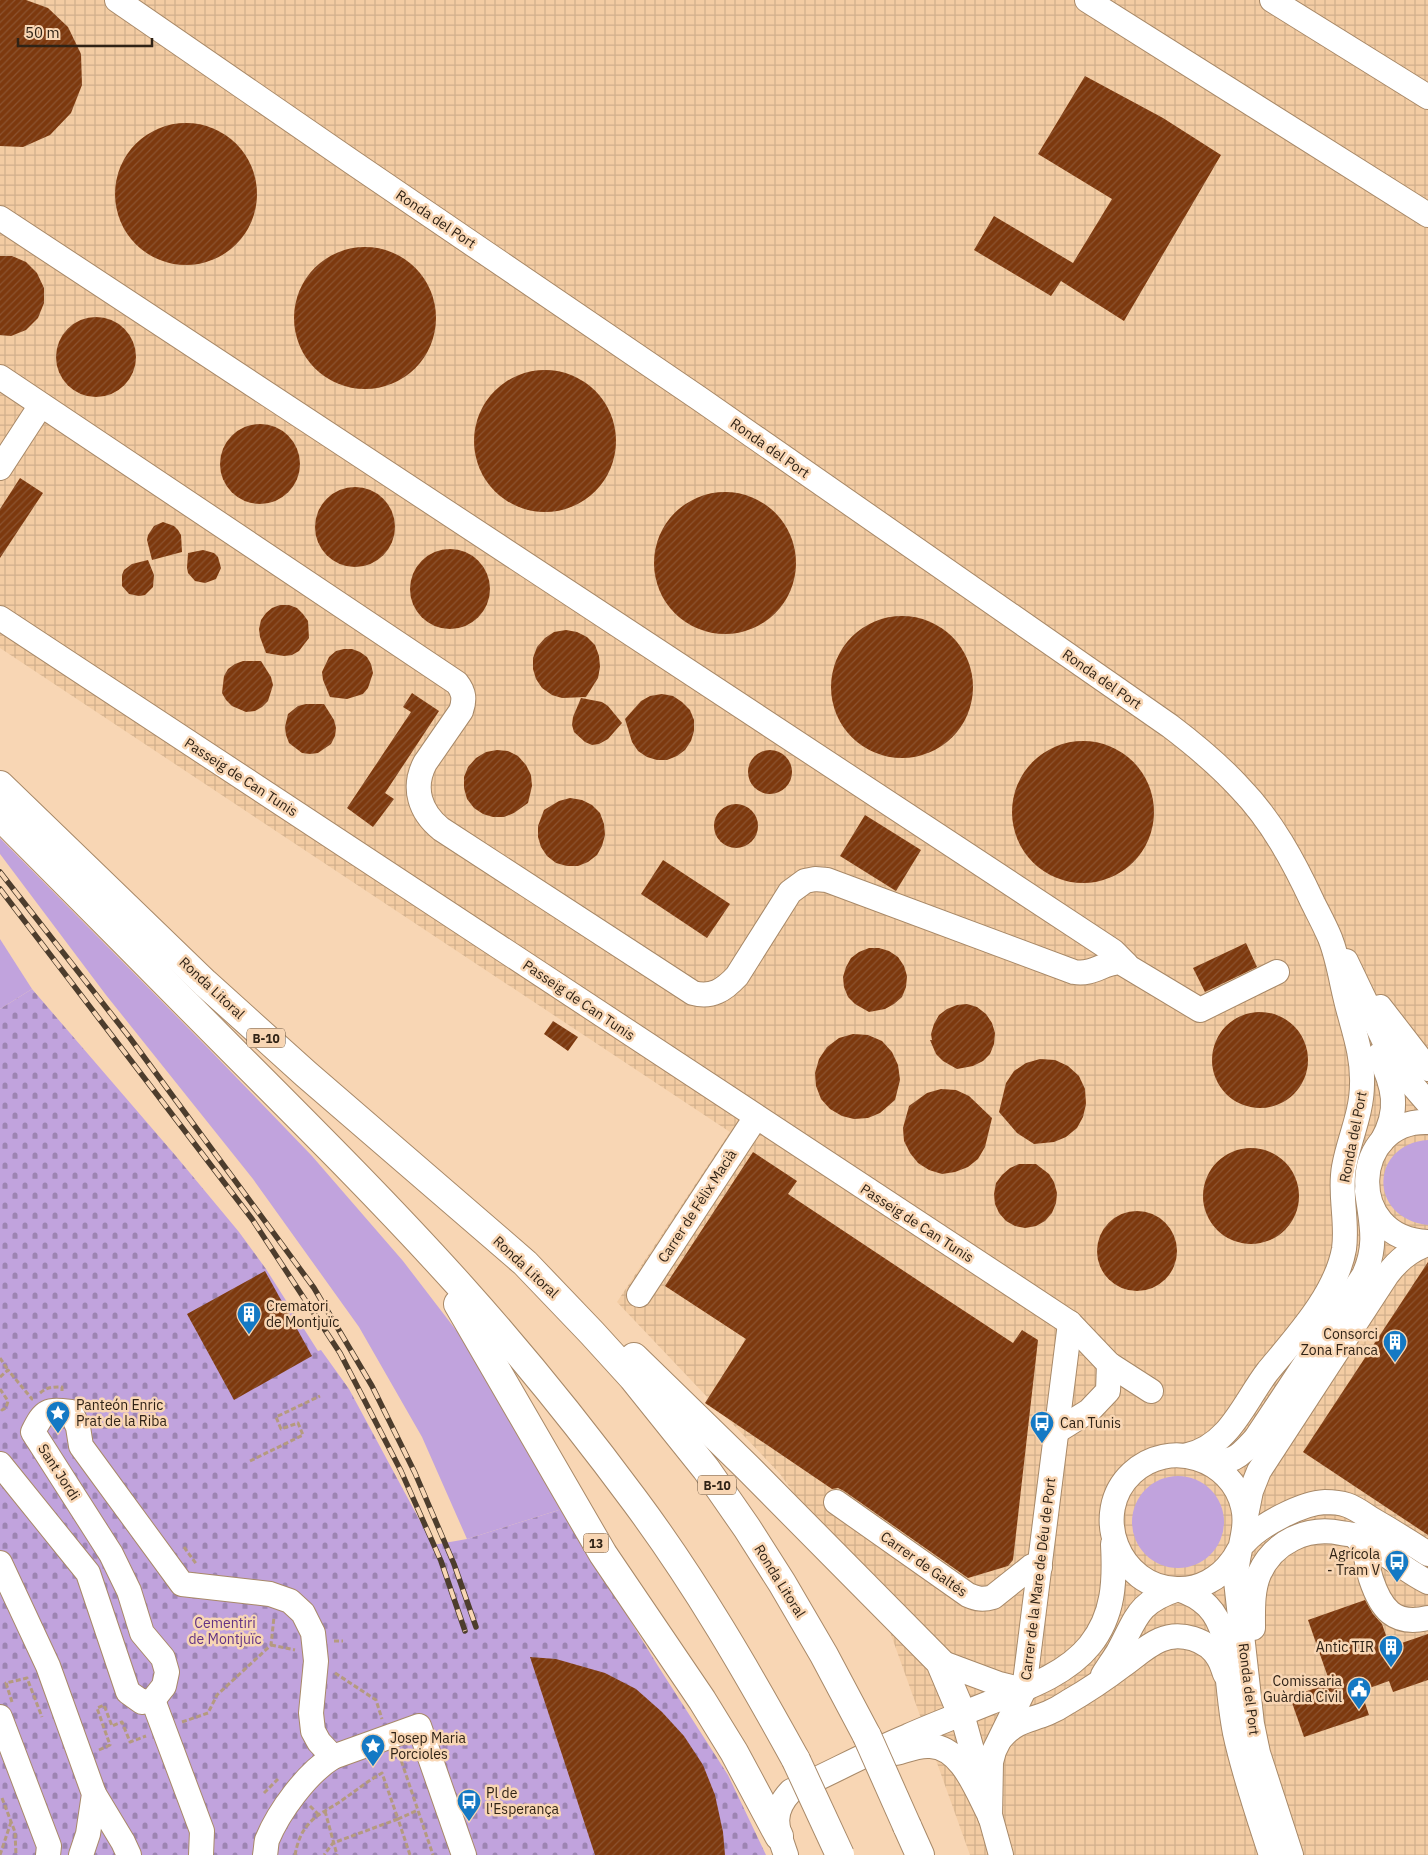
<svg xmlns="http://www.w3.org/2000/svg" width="1428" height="1855" font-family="'IBM Plex Sans',sans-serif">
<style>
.industrial{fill:url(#industrial-grid)}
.green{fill:#c1a3dd}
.cemetery{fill:url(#cemetery-stones)}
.building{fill:url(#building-hatch)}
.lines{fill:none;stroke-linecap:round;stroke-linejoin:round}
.minor-casing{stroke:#a88968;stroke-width:26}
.highway-casing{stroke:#a88968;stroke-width:30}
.path{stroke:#b59a7f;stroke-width:3;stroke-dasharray:5 2.5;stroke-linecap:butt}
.minor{stroke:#fff;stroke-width:24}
.highway{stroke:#fff;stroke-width:28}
.rail-casing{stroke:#4d3d2d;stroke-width:5.5}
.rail{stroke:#f8d6b4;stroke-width:4;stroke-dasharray:11;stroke-linecap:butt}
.highway-bridge-casing{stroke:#a88968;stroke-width:30;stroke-linecap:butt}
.highway-bridge{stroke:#fff;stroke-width:28}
.labels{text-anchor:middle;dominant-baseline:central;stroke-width:5;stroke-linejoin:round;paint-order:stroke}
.shield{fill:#f8d6b4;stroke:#6c5945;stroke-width:1}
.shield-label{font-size:12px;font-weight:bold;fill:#302316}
.street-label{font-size:14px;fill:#302316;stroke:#f8d6b4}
.poi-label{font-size:14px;fill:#302316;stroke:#f8d6b4;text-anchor:start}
.park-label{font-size:14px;fill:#623285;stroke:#f8d6b4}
</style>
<defs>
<pattern id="industrial-grid" width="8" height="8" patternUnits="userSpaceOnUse" patternTransform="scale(1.25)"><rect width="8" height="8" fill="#f3cca3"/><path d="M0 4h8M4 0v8" fill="none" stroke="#d1af8c"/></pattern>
<pattern id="cemetery-stones" width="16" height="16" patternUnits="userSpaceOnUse" patternTransform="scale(1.25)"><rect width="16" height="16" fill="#c1a3dd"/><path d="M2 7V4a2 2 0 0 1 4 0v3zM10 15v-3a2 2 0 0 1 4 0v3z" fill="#9d84b2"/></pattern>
<pattern id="building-hatch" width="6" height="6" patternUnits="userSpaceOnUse" patternTransform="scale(1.25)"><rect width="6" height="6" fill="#7d390e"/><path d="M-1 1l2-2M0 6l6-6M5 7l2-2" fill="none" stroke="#8b5330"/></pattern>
</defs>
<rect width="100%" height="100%" fill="#f8d6b4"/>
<!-- industrial -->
<path class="industrial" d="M0,0h1428v1855h-458l-85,-237 -105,-144 -163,-172 113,-170 -730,-484z"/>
<!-- green -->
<g class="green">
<path d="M0,838l209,211 103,107 91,105 66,86 93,162 -95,30 -45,-102 -63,-110 -106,-148 -147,-184 -106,-141z"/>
<path d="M0,939l32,50 -32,20z"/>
<path d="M1428,1140v85c-61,-7 -58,-81 0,-85z"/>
<circle cx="1178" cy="1522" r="46"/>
</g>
<!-- cemetery -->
<path class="cemetery" d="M32,989l143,166 64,77 27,37 52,82 3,-1 28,39 84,156 34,-6 95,-30 96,157 70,109 38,80h-766v-846z"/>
<!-- building -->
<g class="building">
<path d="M0,0h26l22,8 20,19 13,27 1,31 -11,28 -21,22 -27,12 -23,-1z"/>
<path d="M1085,76l78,42 58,37 -97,166 -63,-40 -10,15 -77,-46 20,-34 79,47 39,-64 -74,-45z"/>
<circle cx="186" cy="194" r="71"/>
<circle cx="365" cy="318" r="71"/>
<path d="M0,256h12l14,6 11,11 7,15v15l-6,15 -12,12 -15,6 -11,-1z"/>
<circle cx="96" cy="357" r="40"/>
<circle cx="545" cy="441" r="71"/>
<circle cx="260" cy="464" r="40"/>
<path d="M20,478l23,15 -43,65v-49z"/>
<circle cx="355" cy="527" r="40"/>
<circle cx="725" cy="563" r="71"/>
<path d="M163,522l11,4 4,4 3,5 1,17 -30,8 -5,-20 1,-5 6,-9z"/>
<circle cx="450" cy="589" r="40"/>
<path d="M203,550l11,3 4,4 3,11 -5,11 -11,4 -10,-2 -7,-8 -1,-5 1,-15z"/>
<path d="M148,560l6,15 -1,12 -8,8 -6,1 -10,-2 -7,-8v-11l2,-5 8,-6z"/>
<path d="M280,605h9l8,3 6,6 5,7 1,17 -10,13 -7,4 -8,1 -18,-3 -6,-16 -1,-8 2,-9 5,-7 6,-5z"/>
<circle cx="902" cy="687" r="71"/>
<path d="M566,630l11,2 10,5 8,8 4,11 1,11 -2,11 -12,19 -24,1 -10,-3 -10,-7 -6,-9 -3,-10v-11l4,-11 8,-9 9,-6z"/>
<path d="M344,649h8l8,3 7,5 4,7 2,9 -5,15 -5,6 -16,5 -17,-2 -7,-17 -1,-8 7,-15 7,-6z"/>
<path d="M243,661h18l10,16 2,8 -5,16 -6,6 -7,4 -9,1 -14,-6 -6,-6 -4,-7 2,-17 4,-7 7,-5z"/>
<path d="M412,693l27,18 -54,82 9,6 -21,28 -26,-19 64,-96 -8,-5z"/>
<path d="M662,694l11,2 9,6 8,8 4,10v11l-3,10 -6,9 -8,6 -10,4h-10l-10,-3 -9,-6 -6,-9 -7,-23 16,-18 9,-5z"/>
<path d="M581,698l21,4 6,4 14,17 -14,16 -9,5 -7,1 -7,-3 -11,-10 -2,-7 1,-8z"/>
<path d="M306,704h18l10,16 2,8 -1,8 -4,8 -13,9 -8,1 -8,-1 -13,-10 -3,-8 -1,-8 3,-13 10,-8z"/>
<circle cx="1083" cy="812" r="71"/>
<path d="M497,750l11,1 10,5 8,9 5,10 1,11 -4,17 -14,10 -10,4h-11l-10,-3 -9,-6 -7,-9 -3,-11v-11l4,-10 8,-9 10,-6z"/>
<circle cx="770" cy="772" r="22"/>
<path d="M570,798l12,2 10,5 8,8 4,11 1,11 -3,11 -5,9 -9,7 -10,4h-11l-11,-3 -9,-7 -6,-9 -3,-10v-11l6,-16 15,-9z"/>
<circle cx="736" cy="826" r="22"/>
<path d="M865,815l56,35 -25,41 -56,-35z"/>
<path d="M663,860l67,44 -23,34 -66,-44z"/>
<path d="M1246,943l11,24 -52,25 -12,-24z"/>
<path d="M869,948h10l10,3 9,6 6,9 3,10 -1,11 -4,10 -8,7 -9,5 -16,3 -14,-8 -7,-7 -4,-10 -1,-10 3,-10 5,-9 8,-6z"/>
<path d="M967,1004l10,3 9,7 6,9 3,10 -1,11 -4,10 -7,7 -10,5 -16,3 -14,-8 -7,-7 -6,-14h2l-1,-6 3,-10 5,-9 8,-6 10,-4z"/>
<circle cx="1260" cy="1060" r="48"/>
<path d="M553,1021l25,16 -10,14 -24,-17z"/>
<path d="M853,1034l15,1 14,6 10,11 6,13 2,15 -5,20 -15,13 -12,5 -14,1 -12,-3 -12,-7 -9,-10 -5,-13 -1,-13 4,-14 8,-12 12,-9z"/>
<path d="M1040,1059l15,1 13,6 11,10 6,13 1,15 -3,13 -6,11 -11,9 -12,5 -20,2 -17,-11 -18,-21 7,-29 8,-12 12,-8z"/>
<path d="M941,1089l15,1 13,6 23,22 -7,29 -7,12 -10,8 -13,5 -13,2 -13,-4 -11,-7 -8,-10 -6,-12 -1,-13 6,-22 18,-13z"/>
<circle cx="1251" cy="1196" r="48"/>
<path d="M753,1152l44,29 -9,13 152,101 73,48 9,-13 16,10 -25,220 -5,6 -40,12 -124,-87 -6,-3 -6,1 -127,-86 41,-64 -81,-53z"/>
<path d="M1019,1164h17l13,10 5,8 3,11 -1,10 -4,10 -7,8 -9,5 -11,2 -10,-2 -9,-5 -7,-8 -4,-9 -1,-10 2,-11 6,-8 8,-7z"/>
<circle cx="1137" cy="1251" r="40"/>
<path d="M1428,1262v273l-125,-83z"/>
<path d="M265,1271l47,85 -78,44 -47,-86z"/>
<path d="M1365,1600l8,14 9,10 8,23 38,-13v46l-35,12 -4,-11 -28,10 8,24 -65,22 -14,-40 40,-14 -22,-63z"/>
<path d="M530,1657l26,2 49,14 31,16 26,23 22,24 19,29 12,30 8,37 2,23h-130z"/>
</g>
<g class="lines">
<defs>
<g id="minor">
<path d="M117,0l235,162 348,237 470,327c25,19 49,39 70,62 32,33 54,74 73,115 6,12 12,23 17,35 8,20 11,42 16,62 7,29 17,54 16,84 0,29 -13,55 -18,83 -5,27 4,54 0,82 -8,45 -47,87 -76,122 -24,31 -38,74 -80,84"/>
<path d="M1087,0l341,215"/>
<path d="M1272,0l156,97"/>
<path d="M0,218l1113,733 13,13"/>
<path d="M0,377l457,306c7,9 8,16 4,28l-36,52c-13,25 -5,49 16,66l252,164c19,5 31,-3 44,-17l53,-84 15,-11 10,-2 12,1 247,92c20,3 28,-9 46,-10l80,48 77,-38"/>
<path d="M0,468l41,-63"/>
<path d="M0,618l1070,705 39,41 42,27"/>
<path d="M1346,961l44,92 12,20 26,30"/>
<path d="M1380,1007l48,62"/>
<path d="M1379,1055c15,31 21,55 3,86"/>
<path d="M1428,1122c-77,-3 -85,117 0,120"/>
<path d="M639,1295l117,-178"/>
<path d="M1057,1431l32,-20 19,-20 1,-27"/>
<path d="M1204,1460c29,4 34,-2 52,-22l108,-163c14,-31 7,-52 3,-84"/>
<path d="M0,1464l88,109 40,119 14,10 11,-2 11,-14 3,-14 -4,-14 -21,-25 -13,-42 -18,-37 -78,-122c11,-22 14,-23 38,-20l7,15 3,19 101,138 88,10 20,7 13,12 10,20 3,28 -5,52 2,18 6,11 14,15"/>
<path d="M836,1502l132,93c9,4 15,5 25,2l39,-31 8,1"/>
<path d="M1246,1516l5,-25 8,-20 128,-196c11,-15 23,-25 41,-31"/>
<path d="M1354,1535c13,12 12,28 17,44 10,30 23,47 57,39"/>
<path d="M0,1563l48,103 46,128 -6,40 -7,21"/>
<path d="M1178,1589c25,8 39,22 46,48 3,32 5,65 11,96 9,42 23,82 36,122"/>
<path d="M1253,1628c0,-18 -1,-37 6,-54 14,-32 48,-48 82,-41 5,1 11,1 15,3 26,13 47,34 72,46"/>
<path d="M940,1662l59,22 25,6"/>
<path d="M1103,1675c5,-8 10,-15 15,-23 19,-34 18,-49 60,-63"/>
<path d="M153,1700l49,131 -1,24"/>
<path d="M962,1714l39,141"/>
<path d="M0,1717l49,129 -1,9"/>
<path d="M1002,1737c15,-17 27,-16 46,-24 7,-3 14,-7 20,-11 19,-11 37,-23 54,-36 13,-9 24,-20 38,-26 20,-9 48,-1 59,19 3,5 4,10 6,15"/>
<path d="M896,1753c11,-3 23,-8 34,-7 32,1 47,46 60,70"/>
<path d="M94,1794l29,48 6,13"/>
<path d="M990,1817l1,-55 3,-11 30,-61 46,-367"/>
<path d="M265,1855c1,-5 1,-11 2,-15 12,-29 40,-67 66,-83l86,-31 45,129"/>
<path d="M786,1855c-9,-26 -16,-42 5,-64 40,-18 78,-39 117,-55 27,-12 54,-22 81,-33 35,-14 77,-28 101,-58 24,-30 25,-64 23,-101"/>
<path d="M1291,1855l-33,-102 -6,-29 -16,-143c-1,-26 13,-50 7,-74 -11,-49 -74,-69 -111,-34 -43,40 -13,115 45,116 22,1 43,-11 55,-28 5,-6 7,-14 13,-19 15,-17 57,-39 80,-40 7,0 16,1 22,3 9,3 18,10 26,15 19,11 37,22 55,34"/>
</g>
<g id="highway">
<path d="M0,785l205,198 101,91 219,189 67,70 41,45 73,91 41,59 35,55 42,72 43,81"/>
<path d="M0,816c80,81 161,162 241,243 75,75 150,150 221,229 61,68 119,140 173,213 61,82 112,170 161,259"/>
<path d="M458,1304l145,250 99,146 32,52 45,84"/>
<path d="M634,1357l113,110 193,195 22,52"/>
<path d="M907,1826l13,29"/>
</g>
</defs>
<!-- minor casing -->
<use href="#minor" class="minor-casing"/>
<!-- highway casing -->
<use href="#highway" class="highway-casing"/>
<!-- path -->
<g class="path">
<path d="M0,1358l8,12"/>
<path d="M0,1377l8,-7 24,29h1"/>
<path d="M0,1389l8,12 -2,7 -4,2 -2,-2"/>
<path d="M40,1393c7,-6 13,-6 22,-6v5"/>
<path d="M250,1461l53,-26 -5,-12 -17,6 -5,-12 44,-21"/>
<path d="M184,1547l13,18"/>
<path d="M334,1641h9"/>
<path d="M271,1645l24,5"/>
<path d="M335,1673l41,27 6,19"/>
<path d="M12,1702l-6,-19 21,-5 15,39"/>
<path d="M182,1722l26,-9 9,-18 54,-50 3,-28"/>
<path d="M99,1750l11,-5 -13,-37 7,-3 8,21 10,-4 8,20 16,-6"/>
<path d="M399,1754l34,101"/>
<path d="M264,1793l14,-14"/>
<path d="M2,1798l13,34 1,23"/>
<path d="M310,1806l9,9"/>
<path d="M325,1811l12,44"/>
<path d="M0,1855l11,-33"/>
<path d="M295,1855c2,-10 5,-21 12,-29 7,-10 20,-16 31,-23 15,-10 28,-21 44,-30l16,46 -65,24 -9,12"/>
<path d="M410,1855l-12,-36 20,-9"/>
</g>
<!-- minor -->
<use href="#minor" class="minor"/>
<!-- highway -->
<use href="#highway" class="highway"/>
<defs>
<g id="rail">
<path d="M0,872l130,166 184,250 58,98 43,87 39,91 22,63"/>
<path d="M0,889l252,330 88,134 61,118 40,90 24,70"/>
</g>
</defs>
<!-- rail casing -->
<use href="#rail" class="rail-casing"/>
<!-- rail -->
<use href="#rail" class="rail"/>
<defs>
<g id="highway-bridge">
<path d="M867,1736l40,90"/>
<path d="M796,1760l44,95"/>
</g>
</defs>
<!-- highway-bridge casing -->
<use href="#highway-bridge" class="highway-bridge-casing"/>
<!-- highway-bridge -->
<use href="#highway-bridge" class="highway-bridge"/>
</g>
<!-- icons -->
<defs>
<symbol id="building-pin" viewBox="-11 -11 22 30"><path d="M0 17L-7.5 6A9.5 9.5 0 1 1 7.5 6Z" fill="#1479c4" stroke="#f8d6b4"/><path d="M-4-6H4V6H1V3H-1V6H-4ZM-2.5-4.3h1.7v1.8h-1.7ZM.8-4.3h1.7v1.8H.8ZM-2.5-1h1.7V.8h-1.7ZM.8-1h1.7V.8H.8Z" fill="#fff"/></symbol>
<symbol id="sight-pin" viewBox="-11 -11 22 30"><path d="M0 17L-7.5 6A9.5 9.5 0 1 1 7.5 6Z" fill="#1479c4" stroke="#f8d6b4"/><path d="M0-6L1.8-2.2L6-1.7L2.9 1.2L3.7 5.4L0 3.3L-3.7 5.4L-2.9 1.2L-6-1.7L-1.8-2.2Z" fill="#fff"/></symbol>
<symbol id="bus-pin" viewBox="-11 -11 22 30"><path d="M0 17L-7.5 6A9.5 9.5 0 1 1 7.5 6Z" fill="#1479c4" stroke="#f8d6b4"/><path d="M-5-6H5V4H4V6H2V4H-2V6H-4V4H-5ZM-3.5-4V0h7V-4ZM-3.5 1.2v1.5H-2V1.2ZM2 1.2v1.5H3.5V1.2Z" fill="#fff"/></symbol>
<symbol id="civic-pin" viewBox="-11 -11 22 30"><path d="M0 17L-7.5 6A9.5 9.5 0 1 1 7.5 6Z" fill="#1479c4" stroke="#f8d6b4"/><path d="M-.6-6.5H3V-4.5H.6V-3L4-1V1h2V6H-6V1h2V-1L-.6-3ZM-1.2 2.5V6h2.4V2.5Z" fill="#fff"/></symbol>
</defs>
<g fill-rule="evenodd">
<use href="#building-pin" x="235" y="1300" width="28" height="38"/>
<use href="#building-pin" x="1381" y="1328" width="28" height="38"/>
<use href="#sight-pin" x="44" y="1399" width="28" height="38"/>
<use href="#bus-pin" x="1028" y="1409" width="28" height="38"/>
<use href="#bus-pin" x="1383" y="1548" width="28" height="38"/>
<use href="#building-pin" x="1377" y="1633" width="28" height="38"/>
<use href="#civic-pin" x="1345" y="1675" width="28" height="38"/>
<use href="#sight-pin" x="359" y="1732" width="28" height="38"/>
<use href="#bus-pin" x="455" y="1787" width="28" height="38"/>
</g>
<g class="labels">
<!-- shield labels -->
<g class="shield">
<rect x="247" y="1028.5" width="38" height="19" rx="4"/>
<rect x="698" y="1475.5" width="38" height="19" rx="4"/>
<rect x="583.5" y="1533.5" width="25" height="19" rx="4"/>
</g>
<g class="shield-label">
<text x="266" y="1038">B-10</text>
<text x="717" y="1485">B-10</text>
<text x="596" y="1543">13</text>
</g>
<!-- street labels -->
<g class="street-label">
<text transform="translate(436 219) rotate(34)">Ronda del Port</text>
<text transform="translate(770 448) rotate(35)">Ronda del Port</text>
<text transform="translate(1102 679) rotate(35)">Ronda del Port</text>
<text transform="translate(241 777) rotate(33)">Passeig de Can Tunis</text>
<text transform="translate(212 988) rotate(43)">Ronda Litoral</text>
<text transform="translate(579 1000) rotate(34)">Passeig de Can Tunis</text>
<text transform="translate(1353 1137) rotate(-79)">Ronda del Port</text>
<text transform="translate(697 1206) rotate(-57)">Carrer de Félix Macià</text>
<text transform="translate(917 1223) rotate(33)">Passeig de Can Tunis</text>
<text transform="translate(526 1267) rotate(43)">Ronda Litoral</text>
<text transform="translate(59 1472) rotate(57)">Sant Jordi</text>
<text transform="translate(924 1564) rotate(35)">Carrer de Galtés</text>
<text transform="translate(1038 1579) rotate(-83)">Carrer de la Mare de Déu de Port</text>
<text transform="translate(780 1581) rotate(58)">Ronda Litoral</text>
<text transform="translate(1249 1689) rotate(83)">Ronda del Port</text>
</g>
<!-- poi labels -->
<g class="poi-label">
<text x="266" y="1306">Crematori<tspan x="266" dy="16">de Montjuïc</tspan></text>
<text x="1378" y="1334" text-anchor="end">Consorci<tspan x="1378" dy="16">Zona Franca</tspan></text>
<text x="76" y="1405">Panteón Enric<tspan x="76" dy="16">Prat de la Riba</tspan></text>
<text x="1060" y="1423">Can Tunis</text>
<text x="1380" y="1554" text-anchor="end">Agrícola<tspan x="1380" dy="16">- Tram V</tspan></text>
<text x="1374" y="1647" text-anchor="end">Antic TIR</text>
<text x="1342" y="1681" text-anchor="end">Comissaria<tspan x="1342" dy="16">Guàrdia Civil</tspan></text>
<text x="390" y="1738">Josep Maria<tspan x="390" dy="16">Porcioles</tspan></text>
<text x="486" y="1793">Pl de<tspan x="486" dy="16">l'Esperança</tspan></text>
</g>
<!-- park labels -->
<g class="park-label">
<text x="225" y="1623">Cementiri<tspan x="225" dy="16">de Montjuïc</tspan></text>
</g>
</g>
<!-- scale -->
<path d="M18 38v8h134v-8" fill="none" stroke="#302316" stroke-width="2.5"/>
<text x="25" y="38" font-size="15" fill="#302316" stroke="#f8d6b4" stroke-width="4" paint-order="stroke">50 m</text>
</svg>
